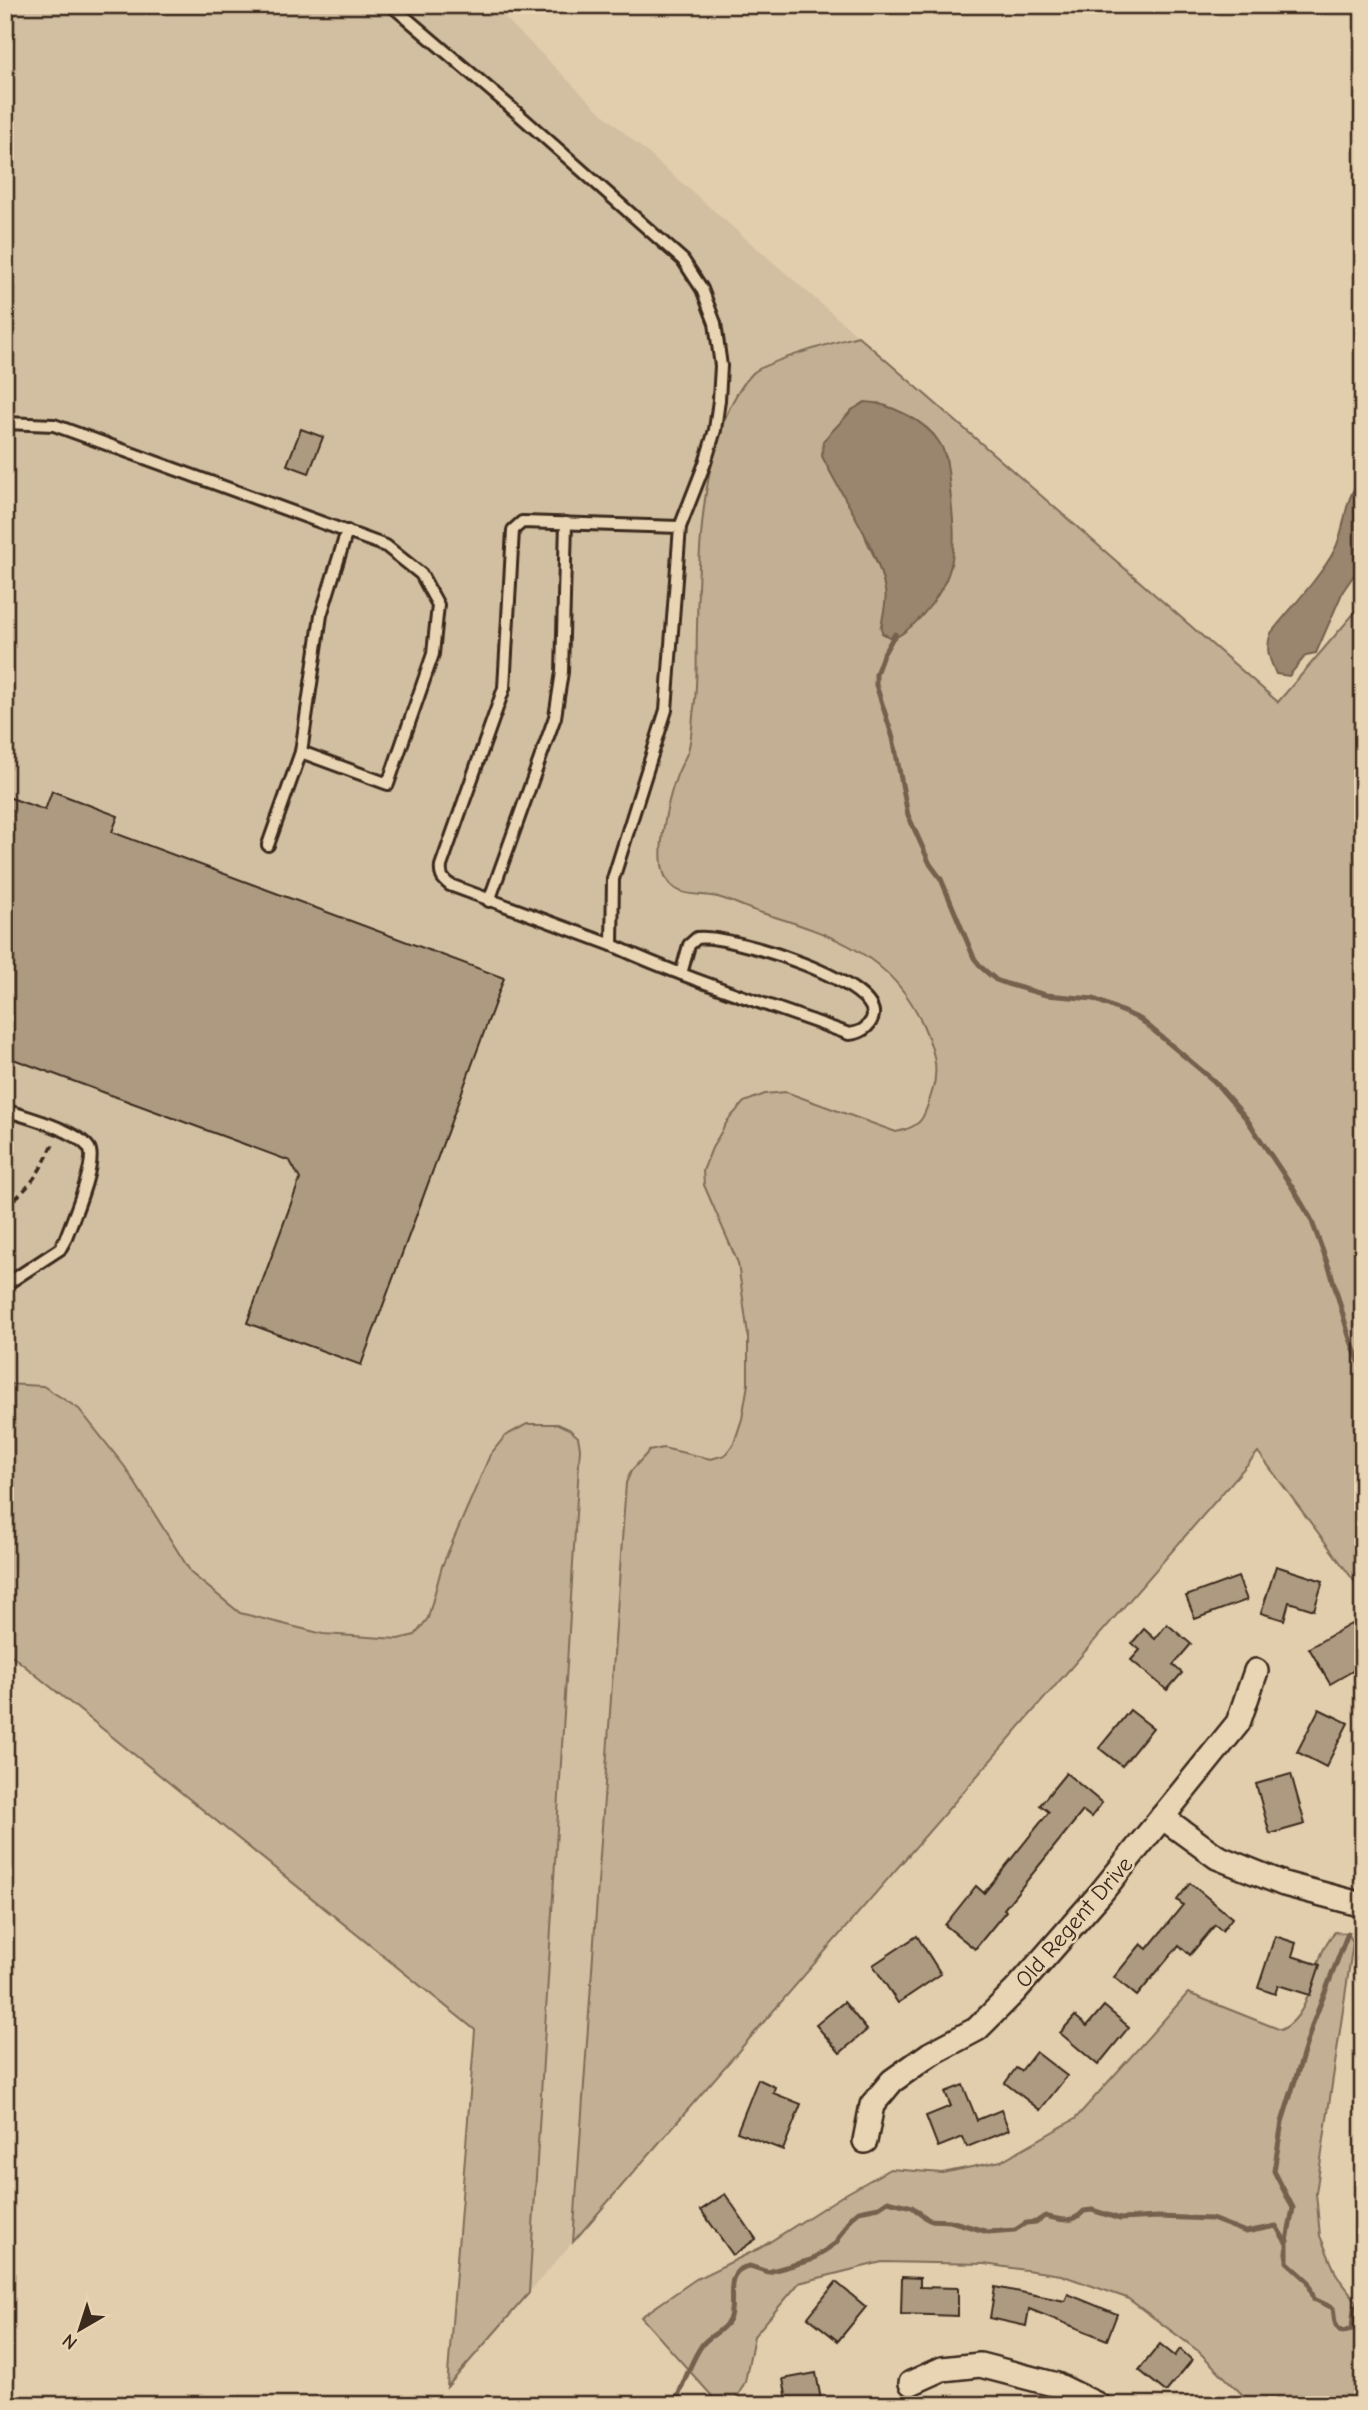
<svg xmlns="http://www.w3.org/2000/svg" width="1368" height="2410" font-family="'Comic Neue',sans-serif">
<style>
.built{fill:#d2bea0}
.green{fill:#c3af93;stroke:#7f6c58;stroke-width:2;fill-rule:evenodd}
.water{fill:#9a866e;stroke:#74614e;stroke-width:2}
.lines{fill:none;stroke-linecap:round;stroke-linejoin:round}
.stream{stroke:#74614e;stroke-width:5}
.building{fill:#ae9a80;stroke:#3b2a1e;stroke-width:2}
.service-casing{stroke:#3b2a1e;stroke-width:16}
.minor-casing{stroke:#3b2a1e;stroke-width:28}
.path{stroke:#3b2a1e;stroke-width:3.5;stroke-dasharray:7 5;stroke-linecap:butt}
.service{stroke:#e9d4b3;stroke-width:10}
.minor{stroke:#e9d4b3;stroke-width:23}
.labels{text-anchor:middle;dominant-baseline:central;stroke-width:5;stroke-linejoin:round;paint-order:stroke}
.street-label{font-size:23px;fill:#3b2a1e;stroke:#e9d4b3}
</style>
<rect width="100%" height="100%" fill="#e2cdad"/>
<filter id="ink" filterUnits="userSpaceOnUse"><feTurbulence type="fractalNoise" baseFrequency=".0143" numOctaves="2"/><feDisplacementMap in="SourceGraphic" scale="14" xChannelSelector="R" yChannelSelector="G"/><feConvolveMatrix kernelMatrix="1 2 1 2 8 2 1 2 1" color-interpolation-filters="sRGB"/></filter>
<g filter="url(#ink)">
<!-- built -->
<path class="built" d="M20,5h472l105,104 681,593 -20,749 -811,936 28,-357 -470,-380v-1606z"/>
<!-- green -->
<g class="green">
<path d="M858,336l420,366 85,-99v990l-105,-141 -685,790 53,-759 5,-12 18,-20 14,-3 48,11 14,-4 9,-12 8,-24 6,-35v-49l-10,-72 -34,-78 -1,-14 9,-23 16,-28 16,-18 21,-8 21,-2 110,40c28,-6 28,-15 36,-40 8,-24 1,-44 -9,-67 -31,-71 -92,-91 -161,-112 -14,-4 -27,-11 -41,-15 -20,-6 -46,2 -56,-22 -10,-23 3,-77 12,-101 3,-8 8,-16 11,-24 4,-13 4,-29 6,-43 4,-26 2,-53 3,-80 1,-71 4,-201 55,-254 12,-13 85,-32 106,-38zM878,403l37,18 31,36 7,70 -1,33 -71,65 6,-22 -2,-16 -7,-22 -12,-26 -23,-117 9,-12z"/>
<path d="M5,1384l38,2 36,23 46,58 67,107 48,39 83,21 75,5 17,-4 13,-17 14,-52 48,-111 15,-19 22,-12h31l11,5 9,8 2,11 -51,845 -82,94 28,-357 -470,-380z"/>
<path d="M1335,1932l13,1 5,9 -37,251 4,43 17,40 21,27 5,1v101h-110l-56,-55 -70,-52 -66,-23 -77,-11 -102,-2 -83,21 -45,53 -9,46 -12,23h-13l-79,-88 55,-38 64,-31 82,-52 48,-27 52,4 59,-12 74,-42 113,-126 93,37c36,-18 28,-71 54,-98z"/>
</g>
<!-- water -->
<g class="water">
<path d="M865,402c24,1 61,19 74,40 9,14 9,31 11,47 2,23 6,47 2,70 -4,29 -33,67 -59,80l-11,-6c-2,-15 6,-28 3,-43 -8,-46 -43,-92 -63,-134l1,-15 29,-31z"/>
<path d="M1363,476v86l-20,29 -27,62 -10,2 -17,21 -13,-2c-7,-16 -11,-25 -5,-41 19,-24 50,-57 63,-82 14,-27 7,-49 29,-75z"/>
</g>
<g class="lines">
<!-- stream -->
<g class="stream">
<path d="M895,634l-12,21 -7,19v11l17,53 15,77 22,49 11,15 33,79 8,10 14,12 11,4 39,11 48,4 46,20 74,62 32,37 48,72 17,29 20,54 18,63 14,36"/>
<path d="M1287,2241l6,-33 -19,-37 8,-49 31,-99 35,-90"/>
<path d="M674,2405c9,-19 16,-43 28,-60 7,-10 21,-13 27,-25 8,-19 -8,-50 21,-54l18,6 43,-12 25,-17 16,-26 7,-6 20,-4 9,-6 24,6 17,13 21,1 38,11 27,-2 11,-7 10,-1 9,-6c17,4 27,8 39,-5l8,-1 28,9 38,-2 54,2 34,13 30,-6 11,18v18l21,19 6,18 19,9c2,10 0,19 10,24l9,-3 2,-21 4,-4h5"/>
</g>
</g>
<!-- building -->
<g class="building">
<path d="M301,429l22,8 -14,36 -22,-8z"/>
<path d="M52,791l66,25 -6,16 392,146 -143,387 -114,-42 53,-144 -10,-18 -285,-105v-260l40,14z"/>
<path d="M1276,1566l47,15 -9,29 -25,-8 -5,18 -23,-7z"/>
<path d="M1238,1577l9,23 -52,19 -9,-23z"/>
<path d="M1167,1624l24,20 -18,21 9,8 -15,17 -36,-30 9,-10 -8,-7 12,-14 11,10z"/>
<path d="M1351,1624l12,19v22l-33,19 -21,-36z"/>
<path d="M1319,1709l29,14 -22,44 -29,-15z"/>
<path d="M1130,1710l23,18 -31,38 -23,-18z"/>
<path d="M1066,1773l36,30 -11,14 -8,-6 -79,98 2,2 -31,38 -30,-24 31,-39 8,7 65,-81 -9,-7z"/>
<path d="M1291,1774l14,50 -35,10 -14,-50z"/>
<path d="M1190,1883l42,35 -10,13 -7,-6 -25,30 -11,-10 -42,51 -23,-19 27,-33 6,5 36,-44 -6,-5z"/>
<path d="M917,1936l24,38 -43,29 -25,-38z"/>
<path d="M1275,1936l21,7 -4,13 28,9 -10,30 -32,-10 -3,9 -17,-6z"/>
<path d="M844,2002l23,28 -27,23 -24,-28z"/>
<path d="M1104,2006l25,21 -31,38 -38,-32 15,-17 12,10z"/>
<path d="M1036,2052l31,24 -27,34 -35,-27 11,-15 5,3z"/>
<path d="M758,2079l17,8 -2,6 28,11 -18,46 -46,-18z"/>
<path d="M963,2085l14,35 24,-10 8,20 -42,17 -4,-10 -25,10 -12,-31 25,-10 -6,-14z"/>
<path d="M725,2194l31,45 -23,16 -32,-45z"/>
<path d="M902,2277l18,1v9l38,1v28l-57,-2z"/>
<path d="M836,2282l30,25 -28,34 -30,-24z"/>
<path d="M995,2287l70,14 3,-7 49,20 -10,26 -78,-31 -3,17 -36,-8z"/>
<path d="M1160,2344l15,12 5,-7 12,11 -26,32 -27,-22z"/>
<path d="M816,2373l6,32h-34l-5,-26z"/>
</g>
<g class="lines">
<defs>
<g id="service">
<path d="M391,5l116,99 176,156 19,29 13,34 6,43 -2,34 -4,30 -10,33 -25,64 -14,183 -53,169 -1,66 -162,-60c-8,-6 -10,-10 -9,-19l63,-178 9,-158 9,-8 158,5"/>
<path d="M5,423l49,2 332,121 35,28 17,31 -5,49 -45,130 -87,-32"/>
<path d="M268,845l33,-93 20,-137 26,-84"/>
<path d="M489,901l66,-184 7,-45 4,-149"/>
<path d="M612,945c76,35 158,60 237,89 10,-1 17,-4 22,-13 22,-37 -145,-88 -174,-83l-8,7 -8,29"/>
<path d="M5,1110c21,7 72,20 84,38 9,14 -18,75 -24,92l-5,9 -55,36"/>
</g>
<g id="minor">
<path d="M1162,1817l55,40 67,27 79,21"/>
<path d="M865,2141l7,-36 20,-24 38,-27 47,-25 38,-38 85,-97 138,-171 18,-52"/>
<path d="M911,2383l31,-14 38,-4 77,20 41,20"/>
</g>
</defs>
<!-- service casing -->
<use href="#service" class="service-casing"/>
<!-- minor casing -->
<use href="#minor" class="minor-casing"/>
<!-- path -->
<path class="path" d="M5,1206c25,-16 37,-38 49,-64"/>
<!-- service -->
<use href="#service" class="service"/>
<!-- minor -->
<use href="#minor" class="minor"/>
</g>
</g>
<g class="labels">
<!-- street labels -->
<g class="street-label">
<text transform="translate(1074 1922) rotate(-49)">Old Regent Drive</text>
</g>
</g>
<!-- margin -->
<rect width="1368" height="2410" fill="none" stroke="#e9d4b3" stroke-width="28"/>
<rect x="14" y="14" width="1340" height="2382" fill="none" stroke="#3b2a1e" stroke-width="2.5" filter="url(#ink)"/>
<!-- north arrow -->
<g transform="translate(80 2329) rotate(219)" stroke="#e9d4b3" stroke-width="5" paint-order="stroke">
<path d="M0-5L12 26L0 18L-12 26Z" fill="#3b2a1e"/>
<text y="-10" font-size="19" font-weight="bold" text-anchor="middle" fill="#3b2a1e">N</text>
</g>
</svg>
